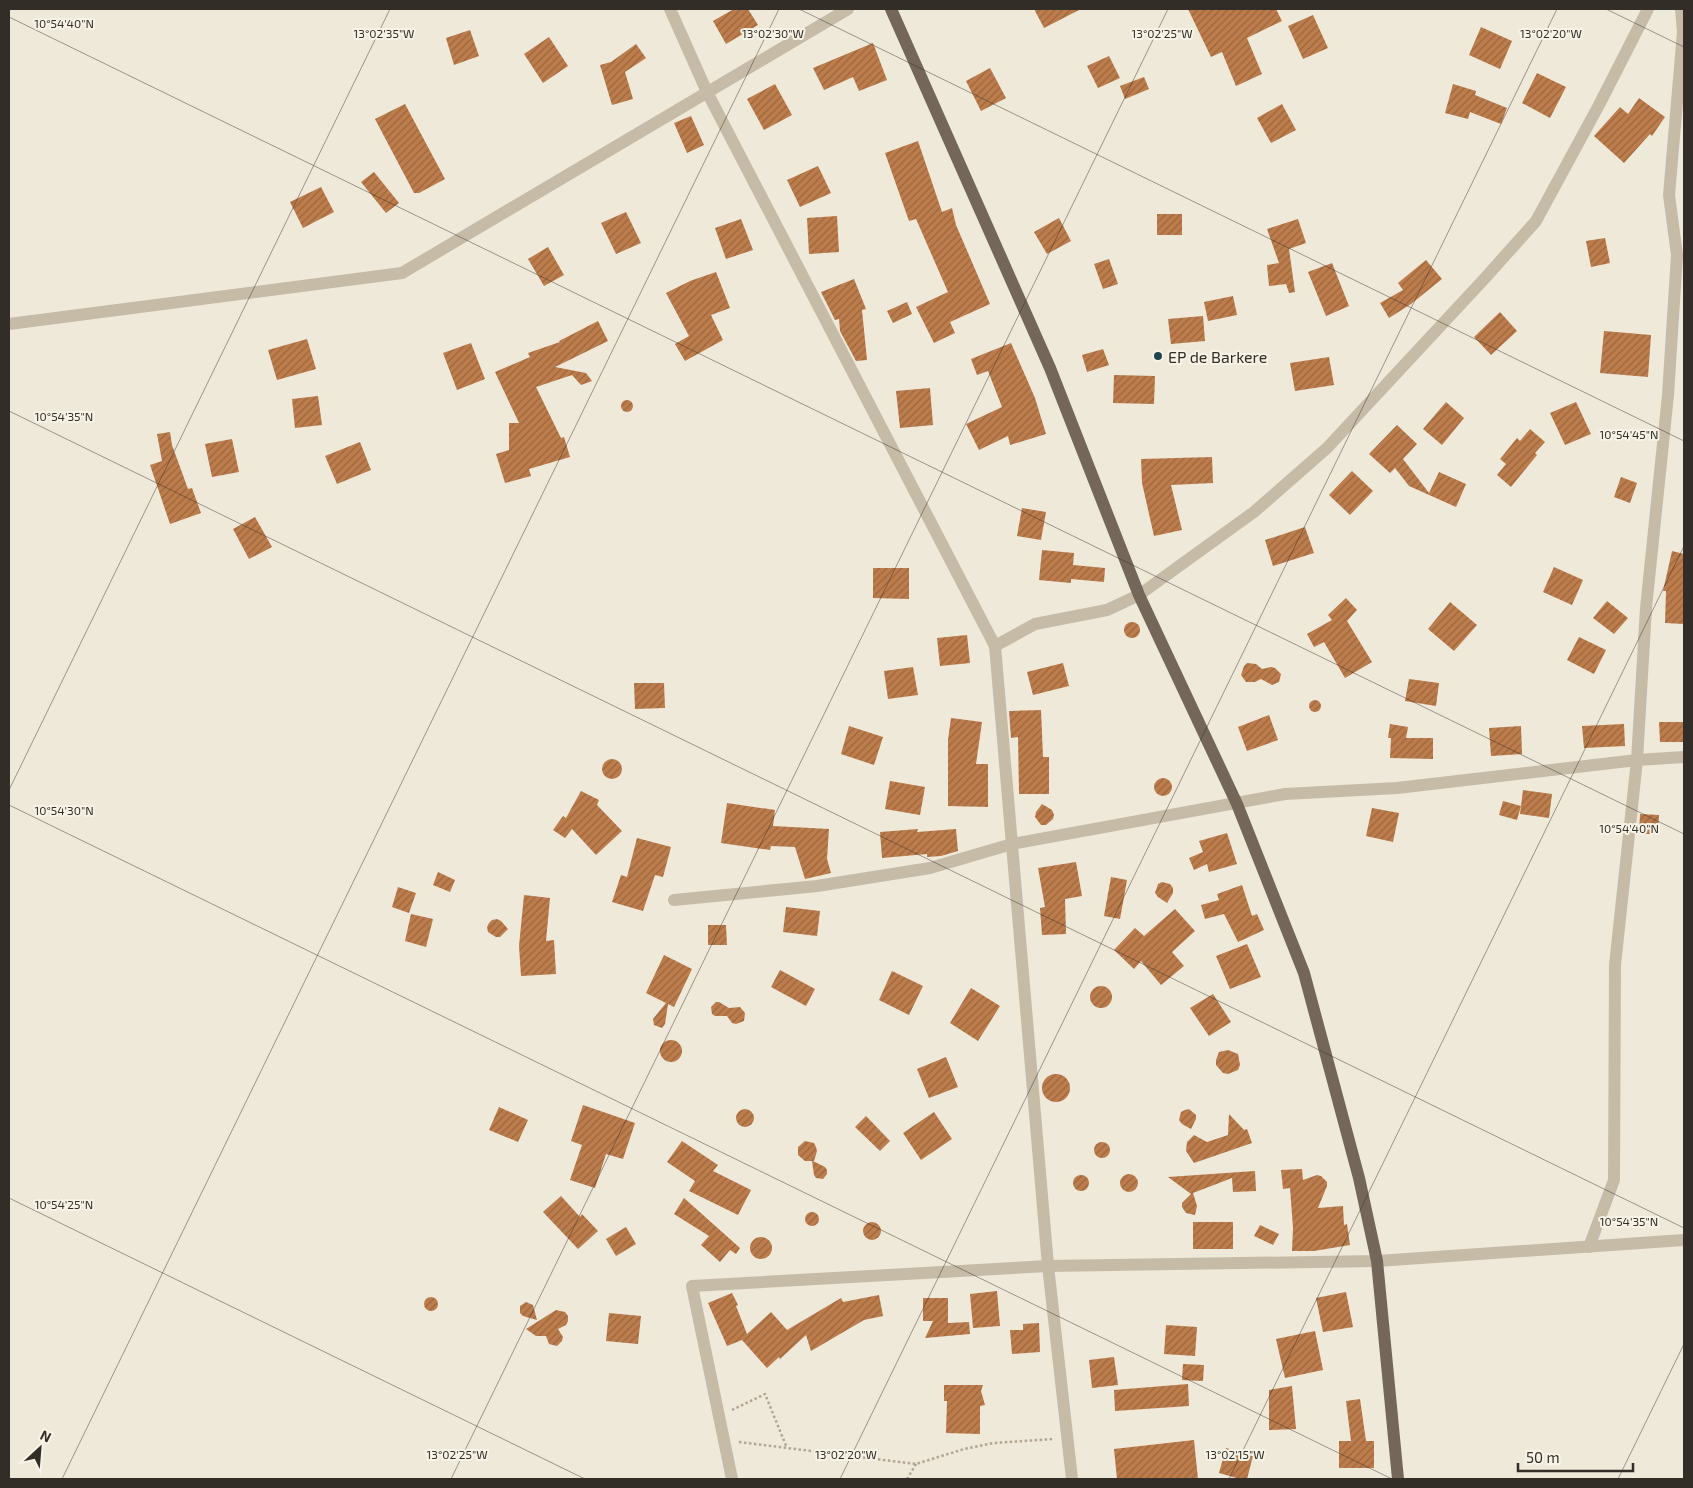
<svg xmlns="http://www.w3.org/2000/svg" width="1693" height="1488" font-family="'Exo 2',sans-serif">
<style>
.building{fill:url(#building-hatch)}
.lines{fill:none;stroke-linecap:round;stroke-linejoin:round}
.path{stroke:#b2a691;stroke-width:2.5;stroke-dasharray:2.5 2.5;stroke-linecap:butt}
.minor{stroke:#c6bba7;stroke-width:12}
.primary{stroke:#746759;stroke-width:12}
.ticks{fill:none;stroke:#332d27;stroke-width:1;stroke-opacity:0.45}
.poi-dot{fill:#204551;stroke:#f7f3e6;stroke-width:2}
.labels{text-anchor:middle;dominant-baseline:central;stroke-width:4;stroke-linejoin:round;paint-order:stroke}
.poi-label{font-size:16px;fill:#332d27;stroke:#f7f3e6;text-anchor:start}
.ticks-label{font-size:12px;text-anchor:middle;fill:#332d27;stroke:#f7f3e6;stroke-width:4;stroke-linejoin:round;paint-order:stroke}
</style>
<defs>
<pattern id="building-hatch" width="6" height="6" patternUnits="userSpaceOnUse" patternTransform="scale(1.25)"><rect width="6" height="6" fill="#bd7c4b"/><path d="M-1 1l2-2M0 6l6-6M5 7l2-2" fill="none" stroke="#9a663e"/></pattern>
</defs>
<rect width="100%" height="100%" fill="#efe9da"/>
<!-- building -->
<g class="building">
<path d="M734,9h14l10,16 -32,19 -13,-23z"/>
<path d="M1034,9h47l-37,19z"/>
<path d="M1188,9h88l6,12 -35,17 15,36 -26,12 -14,-34 -11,5z"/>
<path d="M1313,15l15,33 -25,11 -15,-33z"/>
<path d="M1481,27l31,14 -12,28 -31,-14z"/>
<path d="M470,30l9,26 -25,9 -8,-27z"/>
<path d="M549,37l19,29 -25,17 -19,-29z"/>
<path d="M873,43l14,37 -28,11 -6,-14 -29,13 -11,-22z"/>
<path d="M636,44l10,14 -21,14 8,27 -21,6 -12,-40 11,-3z"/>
<path d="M1109,56l11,22 -22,10 -11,-22z"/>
<path d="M990,68l16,30 -25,13 -15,-30z"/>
<path d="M1537,73l29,14 -16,31 -28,-15z"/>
<path d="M1144,77l5,12 -24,10 -5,-13z"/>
<path d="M775,84l17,31 -28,15 -17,-31z"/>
<path d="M1453,84l23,7 -1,4 32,13 -6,16 -31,-12 -2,7 -23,-6z"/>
<path d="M1639,98l26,19 -13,19 -2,-2 -26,29 -30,-27 26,-29 8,7z"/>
<path d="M405,104l40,75 -26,14h-5l-39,-74z"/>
<path d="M1282,104l14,26 -25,13 -14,-25z"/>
<path d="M691,116l13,29 -17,8 -13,-30z"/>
<path d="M918,141l24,71 10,-4 4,17 34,79 -40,18 5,11 -21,10 -18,-36 32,-15 -32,-73 -7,2 -24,-68z"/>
<path d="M818,166l13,27 -31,14 -13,-27z"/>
<path d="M374,172l25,31 -13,10 -25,-31z"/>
<path d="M321,187l13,25 -31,16 -13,-26z"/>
<path d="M626,212l15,31 -25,11 -15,-31z"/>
<rect x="1157" y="214" width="25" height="21"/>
<path d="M837,216l2,36 -30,2 -2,-36z"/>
<path d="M1059,218l12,23 -24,13 -13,-22z"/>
<path d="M741,219l12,31 -27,9 -11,-31z"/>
<path d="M1298,219l8,24 -17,6 6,43 -6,1 -3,-9 -17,2 -2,-21 12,-2 -12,-34z"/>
<path d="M1605,238l5,25 -19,4 -5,-26z"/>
<path d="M548,247l16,28 -20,11 -16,-27z"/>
<path d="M1109,259l9,25 -15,5 -9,-25z"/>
<path d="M1426,260l16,19 -31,25 -22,14 -9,-15 23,-13 -5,-7z"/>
<path d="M1332,263l17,43 -23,10 -18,-44z"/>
<path d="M716,272l14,36 -19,7 12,25 -38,21 -10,-17 14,-8 -23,-43 24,-12z"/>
<path d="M854,279l12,30 -4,1 5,50 -11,1 -16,-30 -1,-12 -4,1 -14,-28z"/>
<path d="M1233,296l4,19 -29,6 -4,-19z"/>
<path d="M907,302l5,12 -19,9 -6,-12z"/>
<path d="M1500,312l17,19 -26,24 -17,-18z"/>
<path d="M1203,316l2,25 -34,3 -3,-25z"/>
<path d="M598,321l10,20 -53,26 31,6 6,8 -11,4 -9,-10 -36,12 25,51 3,-1 6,20 -41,12 2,7 -26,7 -9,-29 13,-4v-27h10l-24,-51 35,-15 -2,-4 32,-11 -1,-1z"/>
<path d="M1604,331l47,4 -3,42 -48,-4z"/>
<path d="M307,339l9,30 -39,11 -9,-30z"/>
<path d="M471,343l14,36 -28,11 -14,-37z"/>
<path d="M1011,343l24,55 11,36 -36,11 -2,-9 -29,14 -13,-26 36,-17 -14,-36 -11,4 -6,-16z"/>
<path d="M1103,349l6,16 -22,7 -5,-17z"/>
<path d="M1329,357l5,28 -39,6 -5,-28z"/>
<path d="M1114,375l41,1 -1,28 -41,-1z"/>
<path d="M930,388l3,37 -33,3 -4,-37z"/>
<path d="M318,396l4,29 -27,3 -3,-29z"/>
<circle cx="627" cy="406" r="6"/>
<path d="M1446,402l18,16 -22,27 -19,-16z"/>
<path d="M1576,402l15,32 -26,11 -15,-32z"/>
<path d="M1397,425l20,19 -14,15 26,34 10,-21 27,12 -10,23 -47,-21 -14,-18 -5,5 -21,-19z"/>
<path d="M1530,429l15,13 -10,11 2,2 -26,32 -14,-12 9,-11 -6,-5 17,-21 3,3z"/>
<path d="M170,432l2,13 16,44 4,-1 9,25 -31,11 -20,-59 12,-4 -5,-27z"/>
<path d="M232,439l7,33 -27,5 -7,-33z"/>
<path d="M360,442l11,28 -34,14 -12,-28z"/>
<path d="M1212,457l1,26 -42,2 11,45 -28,6 -12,-53 -1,-24z"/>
<path d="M1352,471l21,20 -23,24 -21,-20z"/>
<path d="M1621,477l16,6 -7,20 -16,-6z"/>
<path d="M1022,508l24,4 -5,28 -24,-4z"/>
<path d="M255,517l17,30 -23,12 -16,-30z"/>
<path d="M1305,527l9,26 -41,13 -8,-26z"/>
<path d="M1042,550l32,3 -1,12 32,3 -1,14 -33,-3v4l-32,-3z"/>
<path d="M1672,551l12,3v70l-19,-1 1,-32h-3z"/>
<path d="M1554,567l29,13 -11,25 -29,-13z"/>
<path d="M873,568h36v31l-36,-1z"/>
<path d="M1346,598l11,12 -10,11 25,41 -27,16 -21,-36 -10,5 -7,-13 25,-14 -4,-5z"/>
<path d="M1607,601l21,17 -14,16 -21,-16z"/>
<path d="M1450,602l27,23 -23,26 -26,-22z"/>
<circle cx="1132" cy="630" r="8"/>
<path d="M967,635l3,28 -30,3 -3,-28z"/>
<path d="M1579,637l27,13 -12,24 -27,-14z"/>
<path d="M1063,663l6,23 -36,9 -6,-23z"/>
<path d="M1247,663l9,1 6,5 9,-2 4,1 6,6 -2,8 -7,3 -11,-6 -6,3h-9l-5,-7 3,-9z"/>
<path d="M913,667l5,28 -30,4 -4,-28z"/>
<path d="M1409,679l30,4 -3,23 -31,-5z"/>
<path d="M634,683h30l1,25 -30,1z"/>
<circle cx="1315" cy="706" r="6"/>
<path d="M1041,710l2,47h6v37h-30l-1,-57 -7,1 -2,-27z"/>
<path d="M1269,715l9,25 -31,11 -9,-24z"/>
<path d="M951,718l31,4 -6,42h12v43l-40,-1v-66z"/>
<path d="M1659,722h25v20h-24z"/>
<path d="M1390,724l18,3 -2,11h27v21l-43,-1 1,-20h-3z"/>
<path d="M1624,724l1,22 -41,2 -2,-22z"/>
<path d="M849,726l34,11 -9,28 -33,-11z"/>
<path d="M1521,726l1,28 -31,2 -2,-28z"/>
<circle cx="612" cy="769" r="10"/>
<circle cx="1163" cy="787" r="9"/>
<path d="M890,781l35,6 -5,28 -35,-6z"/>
<path d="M1523,790l29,4 -3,24 -29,-4z"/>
<path d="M581,791l18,9 -2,5 25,26 -26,24 -24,-26 -7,9 -12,-8 10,-14 3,2z"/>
<path d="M1503,801l18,5 -4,14 -18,-5z"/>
<path d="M727,803l48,7 -2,16 56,3 -2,30 4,14 -26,6 -10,-32 -24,-1 -1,4 -49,-7z"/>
<path d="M1042,804l10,6 2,5 -1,4 -7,6h-5l-6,-8 1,-5z"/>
<path d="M1372,808l27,5 -6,29 -27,-6z"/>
<path d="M1640,814l19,1 -1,19h-19z"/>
<path d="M918,829l-1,3 39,-3 2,22 -17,5 -14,1v-3l-45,4 -2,-26z"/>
<path d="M1227,833l10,31 -28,8 -2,-8 -13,6 -5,-12 14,-6 -4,-11z"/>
<path d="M637,838l34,9 -8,30 -8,-2 -12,36 -31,-9 9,-27 6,2z"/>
<path d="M1076,862l6,34 -17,3 1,35 -24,1 -2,-27 5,-1 -7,-39z"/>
<path d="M438,872l17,8 -5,12 -17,-7z"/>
<path d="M1111,877l16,3 -7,39 -16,-3z"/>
<path d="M1162,882l8,2 3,4v5l-6,10 -9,-6 -3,-4 3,-9z"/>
<path d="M1242,885l10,31 5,-2 7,16 -26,12 -14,-28 -19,5 -4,-14 18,-5 -2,-6z"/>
<path d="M398,887l18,6 -7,20 -17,-6z"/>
<path d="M524,895l26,3 -4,43 8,-1 2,34 -35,2 -2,-30z"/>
<path d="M786,907l34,4 -3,25 -34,-4z"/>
<path d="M1175,909l20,22 -23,21 12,14 -23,19 -20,-24 -7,8 -20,-19 21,-22 9,8z"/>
<path d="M411,914l22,5 -7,28 -21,-6z"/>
<path d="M497,919l4,2 7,8 -8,8h-4l-8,-5 -1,-5 2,-4 3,-3z"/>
<path d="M708,925h18l1,20h-19z"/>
<path d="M1247,944l14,33 -31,12 -14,-33z"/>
<path d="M664,955l28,14 -18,38 -6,-3 -3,20 -3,4 -8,-3 -1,-6 13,-16 -20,-10z"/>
<path d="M780,970l35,19 -9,17 -35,-19z"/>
<path d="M892,971l31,15 -14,29 -30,-15z"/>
<circle cx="1101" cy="997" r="11"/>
<path d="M971,988l29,18 -22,35 -28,-18z"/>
<path d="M1213,994l18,28 -22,14 -19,-28z"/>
<path d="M716,1002h3l10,6 11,-1 5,6 -1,8 -8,3 -4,-1 -5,-7h-12l-3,-2 -1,-7z"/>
<circle cx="671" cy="1051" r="11"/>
<path d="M1228,1050l10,4 2,11 -2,5 -10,4 -5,-1 -7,-8v-5l3,-8z"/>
<path d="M946,1057l12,30 -29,11 -12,-29z"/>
<circle cx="1056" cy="1088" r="14"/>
<path d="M583,1105l52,18 -12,36 -17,-5 -11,34 -25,-8 12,-35 -11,-4z"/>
<path d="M499,1107l29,13 -10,22 -29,-12z"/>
<circle cx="745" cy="1118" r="9"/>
<path d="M1189,1109l7,6v4l-5,10 -9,-5 -3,-4 2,-8 4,-2z"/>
<path d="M934,1112l18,27 -31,21 -18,-27z"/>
<path d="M1229,1114l15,16 3,-1 5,14 -58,20 -8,-12 1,-9 7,-7 13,7 21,-7z"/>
<path d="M866,1116l24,25 -10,10 -25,-24z"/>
<path d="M682,1141l36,24 -5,6 38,19 -13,25 -49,-24 6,-10 -28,-19z"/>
<path d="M805,1141l9,2 2,4 1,4 -3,10h-1l12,6 2,3v4l-4,5 -7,-1 -2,-3 -2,-14h-7l-7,-6v-8z"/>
<circle cx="1102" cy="1150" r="8"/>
<path d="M1302,1169l1,11 14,-5 4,1 6,6v4l-9,22 25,-2 1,19 3,-1 3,21 -36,6h-22l1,-23 -3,-40 -7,1 -2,-19z"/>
<path d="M1255,1171l1,20 -23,1 -1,-14 -39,15 4,13 -2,9 -9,-2 -4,-6v-4l9,-9 -23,-17z"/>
<circle cx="1129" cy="1183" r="9"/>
<circle cx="1081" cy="1183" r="8"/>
<path d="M561,1196l19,21 2,-3 16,17 -20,18 -35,-37z"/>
<path d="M684,1198l56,50 -4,6 -6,-4 -10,12 -19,-17 8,-9 -35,-22z"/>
<circle cx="812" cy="1219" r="7"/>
<rect x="1193" y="1222" width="40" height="27"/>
<circle cx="872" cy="1231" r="9"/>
<path d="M1260,1225l19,9 -6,11 -19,-9z"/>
<path d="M626,1227l10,17 -20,12 -10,-17z"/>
<circle cx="761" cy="1248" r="11"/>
<path d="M997,1291l3,35 -27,2 -3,-34z"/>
<path d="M1346,1292l7,35 -30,5 -7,-34z"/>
<path d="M732,1293l6,12 -2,1 11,28 24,-22 16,18 54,-32 2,4 36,-7 4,21 -19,4 -53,31 -5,-16 -26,24 -1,-2 -12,11 -25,-28 -15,6 -19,-43z"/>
<circle cx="431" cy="1304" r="7"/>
<path d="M923,1298h25v25l21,-1 1,12 -45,4 8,-17h-10z"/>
<path d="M526,1302l7,3 4,15 -14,-4 -3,-3v-7z"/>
<path d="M556,1310l9,2 3,4v5l-2,4 -8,4 5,8 -1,4 -5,5 -8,-2 -3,-8h-10l-10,-7z"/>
<path d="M609,1313l32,3 -3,28 -32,-3z"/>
<path d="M1039,1323l1,29 -28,2 -2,-24h13v-6z"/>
<path d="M1166,1325l31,2 -2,29 -31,-2z"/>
<path d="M1315,1331l8,39 -38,8 -9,-39z"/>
<path d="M1114,1357l4,28 -26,3 -3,-28z"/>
<path d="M1183,1364l21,1 -1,16 -21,-1z"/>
<path d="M1188,1384l1,22 -74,5 -1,-21z"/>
<path d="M944,1385h39l-2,6 4,14 -5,1v28l-34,-1 1,-32h-3z"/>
<path d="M1292,1386l4,43 -27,1v-40z"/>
<path d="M1360,1399l6,42h8v27h-35v-27h12l-5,-40z"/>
<path d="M1194,1440l4,39h-81l-3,-30z"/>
<path d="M1226,1448l27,8 -6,23h-7l-21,-6z"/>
</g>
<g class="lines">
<!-- path -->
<g class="path">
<path d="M732,1410l33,-16 22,54"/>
<path d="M739,1442l177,22 48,-15 29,-6 61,-4"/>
<path d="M907,1479l9,-15"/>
</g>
<!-- minor -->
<g class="minor">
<path d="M670,9l37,83 288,554 53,620 24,213"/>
<path d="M9,324l393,-51 446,-264"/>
<path d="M995,646l40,-22 72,-14 32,-15 115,-83 73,-64 159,-171 50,-56 63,-116 49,-96"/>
<path d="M674,900l143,-14 113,-18 82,-24 273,-50 112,-6 240,-28 47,-3"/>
<path d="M1589,1247l25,-67 1,-215 22,-205 9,-152 22,-213 9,-140 -8,-60 14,-163 -2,-23"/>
<path d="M732,1479l-40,-193 356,-20 329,-5 307,-21"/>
</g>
<!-- primary -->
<path class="primary" d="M891,9l159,359 89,227 98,209 67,169 55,205 18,83 21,218"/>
</g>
<!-- ticks -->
<path class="ticks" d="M799,9l885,432M1606,9l78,38M9,17l1675,817M9,411l1675,817M9,790l381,-781M9,805l1383,674M9,1198l576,281M62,1479l717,-1470M451,1479l717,-1470M840,1479l717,-1470M1229,1479l455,-933M1618,1479l66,-135"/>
<!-- markers -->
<circle class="poi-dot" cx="1158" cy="356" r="5"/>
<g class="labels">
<!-- poi labels -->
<g class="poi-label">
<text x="1168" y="356">EP de Barkere</text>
</g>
</g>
<g class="ticks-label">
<text x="64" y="28">10°54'40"N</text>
<text x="384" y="38">13°02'35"W</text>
<text x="773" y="38">13°02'30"W</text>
<text x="1162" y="38">13°02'25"W</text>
<text x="1551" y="38">13°02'20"W</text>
<text x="64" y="421">10°54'35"N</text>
<text x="1629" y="439">10°54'45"N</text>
<text x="64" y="815">10°54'30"N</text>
<text x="1629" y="833">10°54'40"N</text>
<text x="64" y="1209">10°54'25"N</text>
<text x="1629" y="1226">10°54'35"N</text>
<text x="457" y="1459">13°02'25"W</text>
<text x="846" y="1459">13°02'20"W</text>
<text x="1235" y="1459">13°02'15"W</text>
</g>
<!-- border -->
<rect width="1693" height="1488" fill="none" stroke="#332d27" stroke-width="20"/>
<!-- north arrow -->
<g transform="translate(40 1448) rotate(26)" stroke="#f7f3e6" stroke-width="4" paint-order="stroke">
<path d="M0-4L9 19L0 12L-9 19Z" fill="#332d27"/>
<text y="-8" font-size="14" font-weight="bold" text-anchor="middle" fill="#332d27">N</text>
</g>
<!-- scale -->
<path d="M1518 1463v8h115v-8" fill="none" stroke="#332d27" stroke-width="2.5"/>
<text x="1526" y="1463" font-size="15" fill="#332d27" stroke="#f7f3e6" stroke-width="4" paint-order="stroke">50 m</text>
</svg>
